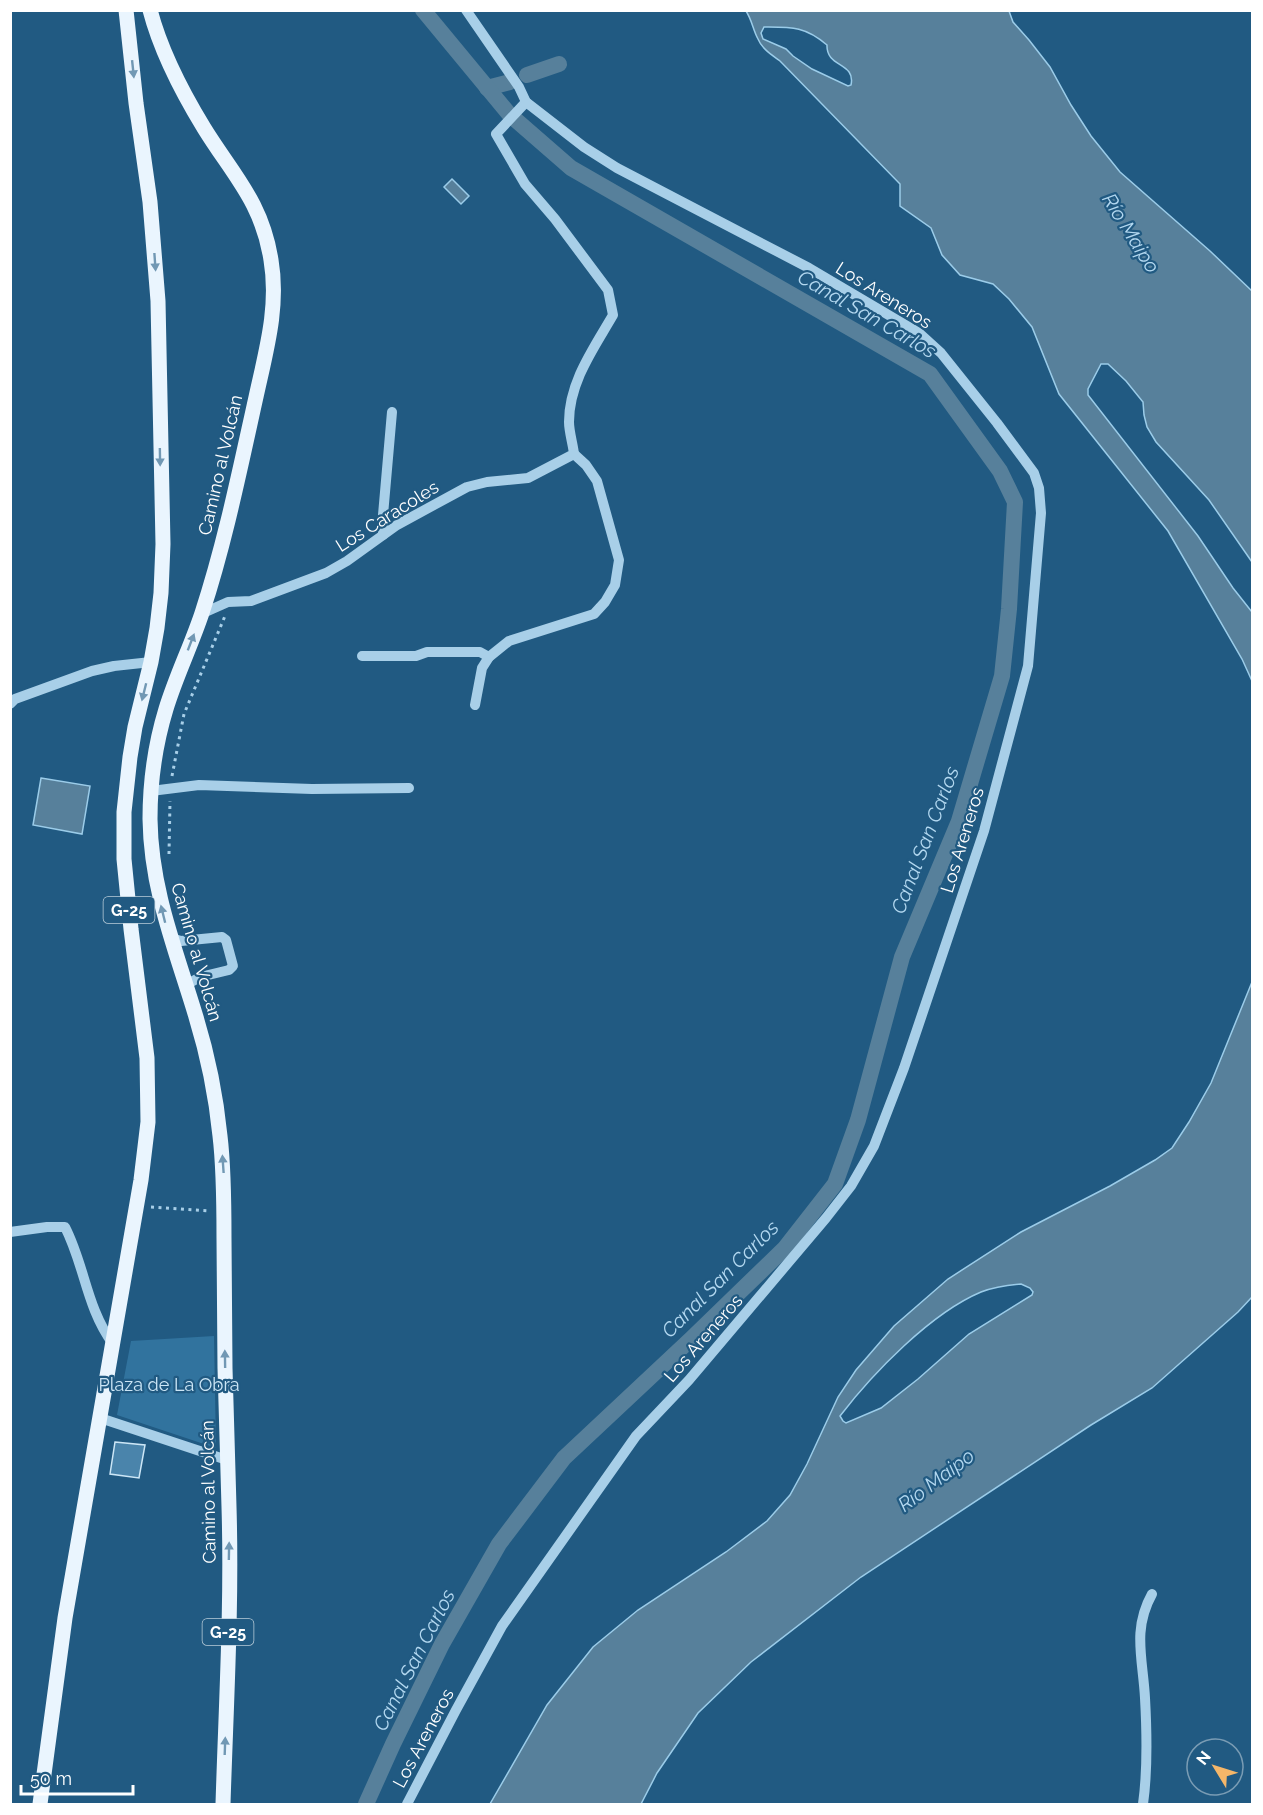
<svg xmlns="http://www.w3.org/2000/svg" width="1263" height="1815" font-family="Raleway,sans-serif">
<style>
.green{fill:#31739e}
.water{fill:#57809b;stroke:#9bcce9;stroke-width:1.5;fill-rule:evenodd}
.lines{fill:none;stroke-linecap:round;stroke-linejoin:round}
.canal{stroke:#57809b;stroke-width:16}
.building{fill:#4a84ab;stroke:#cce6f6;stroke-width:1.5}
.path{stroke:#a8cfe8;stroke-width:3;stroke-dasharray:3 4.5;stroke-linecap:butt}
.minor{stroke:#a8cfe8;stroke-width:10}
.major{stroke:#eaf5fe;stroke-width:15}
.oneway{fill:#7198b4}
.labels{text-anchor:middle;dominant-baseline:central;stroke-width:4.5;stroke-linejoin:round;paint-order:stroke}
.shield{fill:#215a82;stroke:#bcceda;stroke-width:1.5}
.shield-label{font-size:16px;font-weight:bold;fill:#fff}
.street-label{font-size:18px;fill:#fff;stroke:#215a82}
.park-label{font-size:18px;fill:#cce6f6;stroke:#215a82}
.water-label{font-size:20px;font-style:italic;fill:#b3d8f0;stroke:#215a82}
</style>
<rect width="100%" height="100%" fill="#215a82"/>
<!-- green -->
<path class="green" d="M214,1336l2,112 -99,-33 14,-74z"/>
<!-- water -->
<g class="water">
<path d="M746,11h263l4,11 16,18 21,27 21,38 20,31 29,36 90,79 42,40v271l-43,-62 -53,-58 -9,-15 -3,-12 -1,-13 -17,-21 -18,-17h-7l-13,25v6l110,141 35,52 19,24v69l-10,-22 -74,-128 -109,-137 -27,-67 -23,-28 -16,-15 -33,-9 -18,-20 -11,-27 -31,-22v-22l-120,-123c-8,-6 -18,-12 -22,-22 -5,-9 -6,-19 -12,-28zM764,27c27,0 41,-1 63,18 -1,23 29,17 24,40l-3,1 -36,-17 -19,-13 -7,-7 -23,-10 -2,-6z"/>
<path d="M452,179l17,17 -8,8 -17,-17z"/>
<path d="M41,778l49,8 -8,48 -49,-9z"/>
<path d="M1252,982v315l-14,15 -86,76 -61,37 -230,152 -110,85 -53,51 -41,60 -16,31h-151l57,-99 46,-58 45,-37 88,-58 41,-31 23,-26 17,-31 31,-67 18,-27 38,-44 54,-47 73,-47 89,-46 45,-26 17,-12 17,-26 22,-39zM1021,1284l9,4 3,4 -1,3 -63,39 -51,45 -37,29 -35,15 -3,-2 -3,-5c33,-43 91,-103 141,-124 13,-5 27,-7 40,-8z"/>
</g>
<g class="lines">
<!-- canal -->
<g class="canal">
<path d="M527,75l32,-11"/>
<path d="M487,88l23,-6"/>
<path d="M366,1804l27,-60 49,-100 57,-100 65,-86 127,-119 94,-91 50,-64 23,-64 44,-163 57,-136 43,-145 7,-67 6,-107 -15,-31 -70,-97 -359,-206 -62,-54 -86,-104"/>
</g>
</g>
<!-- building -->
<path class="building" d="M115,1442l30,3 -6,33 -29,-4z"/>
<g class="lines">
<!-- path -->
<g class="path">
<path d="M172,776l12,-62 41,-98"/>
<path d="M169,854l1,-53"/>
<path d="M151,1207l59,4"/>
</g>
<!-- minor -->
<g class="minor">
<path d="M383,535v-20l9,-103"/>
<path d="M201,614l27,-12 23,-1 75,-28 21,-12 50,-36 70,-38 20,-5 41,-4 46,-24c-1,-10 -5,-22 -5,-32 0,-40 25,-74 44,-107l-5,-25 -53,-71 -30,-35 -29,-50 30,-32"/>
<path d="M362,656h54l11,-4h53l9,5"/>
<path d="M10,704l5,-5 77,-28 22,-5 37,-4"/>
<path d="M475,705l7,-37 7,-11 20,-16 85,-27 11,-12 10,-17 4,-25 -22,-79 -11,-16 -12,-11"/>
<path d="M151,791l48,-6 113,4 97,-1"/>
<path d="M171,938l10,3 41,-4 4,3 7,26 -4,4 -29,7 -14,8"/>
<path d="M10,1232l37,-5h18c20,39 21,80 48,117"/>
<path d="M100,1418l127,42"/>
<path d="M407,1804l49,-94 46,-84 134,-190 53,-56 137,-162 25,-32 23,-40 30,-78 80,-237 44,-165 13,-153 -2,-25 -5,-15 -37,-50 -56,-70 -22,-20 -110,-65 -192,-100 -33,-21 -58,-45 -7,-15 -53,-77"/>
<path d="M1143,1804c5,-35 4,-70 2,-106 -2,-39 -13,-68 7,-104"/>
</g>
<!-- major -->
<g class="major">
<path d="M150,10c11,42 32,82 54,118 29,47 58,74 67,132 8,47 -5,91 -15,137 -16,72 -31,146 -54,216 -11,33 -26,63 -36,96 -11,36 -16,73 -16,110 1,72 26,131 46,198 12,39 20,79 24,119 4,33 4,68 4,102 0,43 1,86 1,130 1,46 3,93 4,139 3,99 -3,199 -6,297"/>
<path d="M40,1804l25,-186 76,-438 7,-58 -1,-64 -16,-129 -7,-70v-47l6,-55 5,-30 16,-65 6,-34 4,-35 2,-49 -5,-243 -8,-99 -14,-99 -10,-93"/>
</g>
</g>
<!-- one-way arrows -->
<defs><path id="oneway-solid" d="M-6-.8H1V-3.2L6.5 0L1 3.2V.8H-6Z" transform="scale(1.5)"/></defs>
<g class="oneway">
<use href="#oneway-solid" transform="translate(133 69) rotate(84)"/>
<use href="#oneway-solid" transform="translate(155 262) rotate(86)"/>
<use href="#oneway-solid" transform="translate(160 457) rotate(89)"/>
<use href="#oneway-solid" transform="translate(191 642) rotate(-69)"/>
<use href="#oneway-solid" transform="translate(144 692) rotate(104)"/>
<use href="#oneway-solid" transform="translate(163 914) rotate(-104)"/>
<use href="#oneway-solid" transform="translate(223 1164) rotate(-94)"/>
<use href="#oneway-solid" transform="translate(225 1359) rotate(-91)"/>
<use href="#oneway-solid" transform="translate(229 1551) rotate(-89)"/>
<use href="#oneway-solid" transform="translate(225 1746) rotate(-88)"/>
</g>
<g class="labels">
<!-- shield labels -->
<g class="shield">
<rect x="103.5" y="897" width="51" height="26" rx="4.5"/>
<rect x="202.5" y="1619" width="51" height="26" rx="4.5"/>
</g>
<g class="shield-label">
<text x="129" y="910">G-25</text>
<text x="228" y="1632">G-25</text>
</g>
<!-- street labels -->
<g class="street-label">
<text transform="translate(884 295) rotate(32)">Los Areneros</text>
<text transform="translate(220 465) rotate(-77)">Camino al Volcán</text>
<text transform="translate(387 516) rotate(-32)">Los Caracoles</text>
<text transform="translate(962 840) rotate(-73)">Los Areneros</text>
<text transform="translate(197 952) rotate(74)">Camino al Volcán</text>
<text transform="translate(703 1338) rotate(-49)">Los Areneros</text>
<text transform="translate(208 1492) rotate(-91)">Camino al Volcán</text>
<text transform="translate(423 1738) rotate(-62)">Los Areneros</text>
</g>
<!-- park labels -->
<g class="park-label">
<text x="169" y="1384">Plaza de La Obra</text>
</g>
<!-- water labels -->
<g class="water-label">
<text transform="translate(1131 233) rotate(58)">Río Maipo</text>
<text transform="translate(867 314) rotate(30)">Canal San Carlos</text>
<text transform="translate(925 840) rotate(-69)">Canal San Carlos</text>
<text transform="translate(720 1279) rotate(-45)">Canal San Carlos</text>
<text transform="translate(936 1480) rotate(-37)">Río Maipo</text>
<text transform="translate(414 1660) rotate(-63)">Canal San Carlos</text>
</g>
</g>
<!-- border -->
<rect width="1263" height="1815" fill="none" stroke="#ffffff" stroke-width="24"/>
<!-- north arrow -->
<g transform="translate(1215 1767) rotate(308)"><circle r="28" fill="#215a82" stroke="#7a9cb4" stroke-width="1.5"/>
<path d="M0-4.5L10 22L0 15L-10 22Z" fill="#f4b669"/>
<text y="-9" font-size="16" font-weight="bold" text-anchor="middle" fill="#ffffff">N</text>
</g>
<!-- scale -->
<path d="M21 1785v9h112v-9" fill="none" stroke="#ffffff" stroke-width="3"/>
<text x="30" y="1785" font-size="18" fill="#ffffff" stroke="#215a82" stroke-width="4.5" paint-order="stroke">50 m</text>
</svg>
